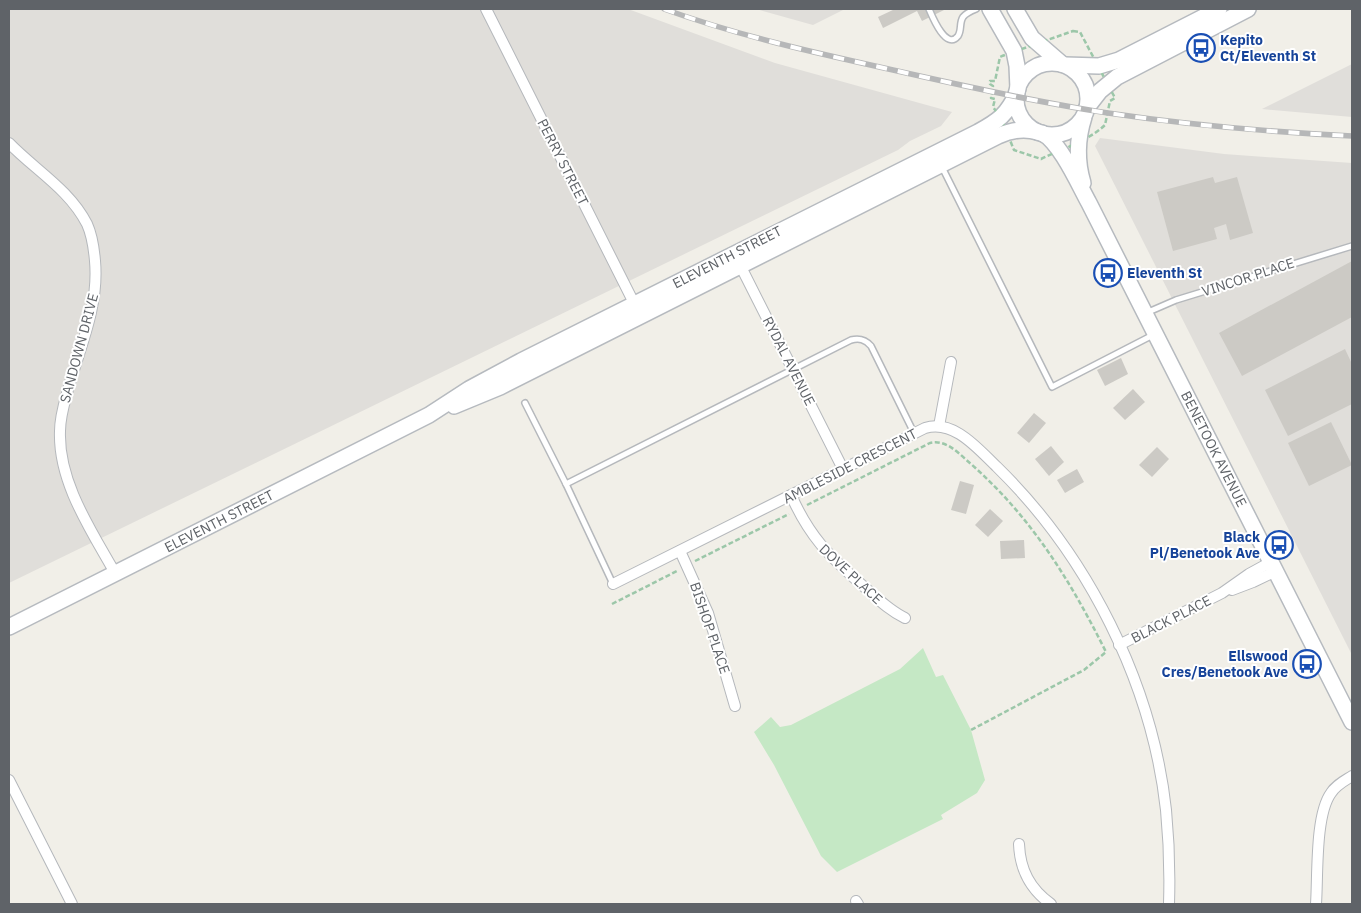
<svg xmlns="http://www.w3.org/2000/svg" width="1361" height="913" font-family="'IBM Plex Sans',sans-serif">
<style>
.industrial{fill:#e0deda}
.green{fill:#c5e8c5}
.building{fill:#cccac5}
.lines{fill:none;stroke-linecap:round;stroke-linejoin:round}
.lane-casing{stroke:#b5b8bc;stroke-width:8}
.street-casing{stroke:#b5b8bc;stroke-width:12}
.secondary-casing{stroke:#b6babf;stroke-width:18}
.path{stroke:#9cc7a9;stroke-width:2.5;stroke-dasharray:5 2.5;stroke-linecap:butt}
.lane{stroke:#fff;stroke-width:5}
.street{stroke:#fff;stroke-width:10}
.secondary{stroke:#fff;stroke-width:15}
.rail-casing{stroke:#b6b7b8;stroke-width:5.5}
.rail{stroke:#fff;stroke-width:4;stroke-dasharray:11;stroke-linecap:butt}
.labels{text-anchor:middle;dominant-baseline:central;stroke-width:4;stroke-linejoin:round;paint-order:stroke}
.transit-label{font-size:14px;font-weight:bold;fill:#164399;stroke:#fff;text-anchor:start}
.street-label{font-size:14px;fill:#5f6368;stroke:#fff}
</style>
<rect width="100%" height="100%" fill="#f1efe8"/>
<!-- industrial -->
<g class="industrial">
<path d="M9,9h619l147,54 177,49 -11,14 -31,15 -12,9 -889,433z"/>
<path d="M756,9h89l-32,16z"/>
<path d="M1352,64v53l-90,-8z"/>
<path d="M1100,138l124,16 128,9v492l-257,-509z"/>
</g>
<!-- green -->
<path class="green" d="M923,648l13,29 7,-2 28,55 14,50 -8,13 -36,22 2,4 -106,53 -16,-16 -47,-91 -20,-33 17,-15 9,10 11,-2 109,-56z"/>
<!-- building -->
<g class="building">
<path d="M895,9h51l-24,12 -5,-10 -34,17 -5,-11z"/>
<path d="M1213,177l2,6 22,-6 16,56 -23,7 -4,-16 -12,4 3,11 -44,12 -16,-59z"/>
<path d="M1352,261v56l-110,59 -23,-43z"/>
<path d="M1345,349l7,15v40l-64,32 -23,-46z"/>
<path d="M1121,358l7,16 -23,12 -8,-16z"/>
<path d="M1133,389l12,13 -20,18 -12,-12z"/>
<path d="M1034,413l12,10 -17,20 -12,-10z"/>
<path d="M1331,422l21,43 -43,21 -21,-43z"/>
<path d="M1051,446l13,16 -15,14 -14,-17z"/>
<path d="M1157,447l12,12 -17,18 -13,-12z"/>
<path d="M1077,469l7,13 -19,11 -8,-13z"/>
<path d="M960,481l14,4 -8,29 -15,-4z"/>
<path d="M990,509l13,12 -15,16 -13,-12z"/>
<path d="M1024,540l1,18 -24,1 -1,-18z"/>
</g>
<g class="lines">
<defs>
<g id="lane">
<path d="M929,9c3,7 17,42 29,27 4,-6 1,-13 5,-19 3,-4 8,-6 13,-8"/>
<path d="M942,167l110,220 101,-52"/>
<path d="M1146,313l30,-13 176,-54"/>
<path d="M525,403l41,81 47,100"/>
<path d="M566,484l285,-144c8,-2 14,-1 20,6l43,87"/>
</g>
<g id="street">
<path d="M486,9l151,300"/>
<path d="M9,143c26,27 60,46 78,81 5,11 7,25 8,37 4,44 -14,84 -26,125 -4,15 -9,29 -9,45 -2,51 31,99 55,142"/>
<path d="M738,261l105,208"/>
<path d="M939,426l12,-64"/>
<path d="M791,495c18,41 38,61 71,90 14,12 26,25 43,33"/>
<path d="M680,551l28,62 27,93"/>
<path d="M613,584l312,-156c29,-9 53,21 72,39 91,89 155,216 169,343 3,31 4,63 3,94"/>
<path d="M1232,590l21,-8 23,-11"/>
<path d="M1119,645l103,-52 27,-19 22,-12"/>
<path d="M9,780l63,124"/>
<path d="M1019,844c1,26 11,45 32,60"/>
<path d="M856,901l2,3"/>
<path d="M1316,904c2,-28 -1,-89 15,-111 5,-8 13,-12 21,-17"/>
</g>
<g id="secondary">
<path d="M990,9l24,42 3,15 1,23"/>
<path d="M1015,9l17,29 30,26"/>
<circle cx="1052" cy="99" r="36"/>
<path d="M1065,65l34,1 20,-6 100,-51"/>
<path d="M1086,109l14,-18 17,-14 131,-68"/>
<path d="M1042,133c18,9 37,52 47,70l263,519"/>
<path d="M1083,183c-7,-23 -6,-44 1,-66"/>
<path d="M454,406l46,-19 498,-251c13,-6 26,-8 40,-4"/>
<path d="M9,627l420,-212 40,-26 52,-28 457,-229c20,-11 29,-17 39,-39"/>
</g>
</defs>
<!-- lane casing -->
<use href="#lane" class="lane-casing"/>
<!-- street casing -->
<use href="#street" class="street-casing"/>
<!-- secondary casing -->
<use href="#secondary" class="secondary-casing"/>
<!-- path -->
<g class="path">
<path d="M1073,31l7,1 35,66 -5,3 -5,24c-17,16 -43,24 -64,34l-27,-9 -13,-32 -8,-11 2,-8 -4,-1 2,-12 -3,-2v-3h5l5,-24 2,-1z"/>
<path d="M807,505l123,-62c17,-4 29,11 41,21 61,54 99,116 135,188l-22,18 -113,60"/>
<path d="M695,561l94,-47"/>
<path d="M612,604l65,-33"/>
</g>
<!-- lane -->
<use href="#lane" class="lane"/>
<!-- street -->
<use href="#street" class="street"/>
<!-- secondary -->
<use href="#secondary" class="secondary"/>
<defs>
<path id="rail" d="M664,9c75,27 152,44 229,61 71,16 143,32 215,43 81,12 162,19 244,23"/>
</defs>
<!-- rail casing -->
<use href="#rail" class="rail-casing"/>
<!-- rail -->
<use href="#rail" class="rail"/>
</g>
<!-- icons -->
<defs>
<symbol id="bus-ring" viewBox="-11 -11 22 22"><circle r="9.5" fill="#fff" stroke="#1a4fb4" stroke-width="1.5"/><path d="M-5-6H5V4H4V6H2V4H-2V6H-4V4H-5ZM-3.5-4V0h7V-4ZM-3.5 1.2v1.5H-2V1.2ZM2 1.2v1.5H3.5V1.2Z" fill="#1a4fb4"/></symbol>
</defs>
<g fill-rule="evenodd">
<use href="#bus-ring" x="1185" y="32" width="32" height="32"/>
<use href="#bus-ring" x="1092" y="257" width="32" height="32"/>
<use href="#bus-ring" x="1263" y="529" width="32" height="32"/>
<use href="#bus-ring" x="1291" y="648" width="32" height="32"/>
</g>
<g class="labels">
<!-- transit labels -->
<g class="transit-label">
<text x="1220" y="40">Kepito<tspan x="1220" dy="16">Ct/Eleventh St</tspan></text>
<text x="1127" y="273">Eleventh St</text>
<text x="1260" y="537" text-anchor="end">Black<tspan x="1260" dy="16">Pl/Benetook Ave</tspan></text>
<text x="1288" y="656" text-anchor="end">Ellswood<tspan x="1288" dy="16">Cres/Benetook Ave</tspan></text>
</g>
<!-- street labels -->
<g class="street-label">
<text transform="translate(563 162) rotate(63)">PERRY STREET</text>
<text transform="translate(727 257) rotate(-27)">ELEVENTH STREET</text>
<text transform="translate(1248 277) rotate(-18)">VINCOR PLACE</text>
<text transform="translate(79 348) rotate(-75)">SANDOWN DRIVE</text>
<text transform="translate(789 361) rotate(63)">RYDAL AVENUE</text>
<text transform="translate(1214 449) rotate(63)">BENETOOK AVENUE</text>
<text transform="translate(850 466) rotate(-27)">AMBLESIDE CRESCENT</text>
<text transform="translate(219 521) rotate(-27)">ELEVENTH STREET</text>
<text transform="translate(851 574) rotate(43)">DOVE PLACE</text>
<text transform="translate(1171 619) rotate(-27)">BLACK PLACE</text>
<text transform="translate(710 628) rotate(71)">BISHOP PLACE</text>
</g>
</g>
<!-- border -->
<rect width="1361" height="913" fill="none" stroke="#5f6368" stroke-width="20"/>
</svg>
